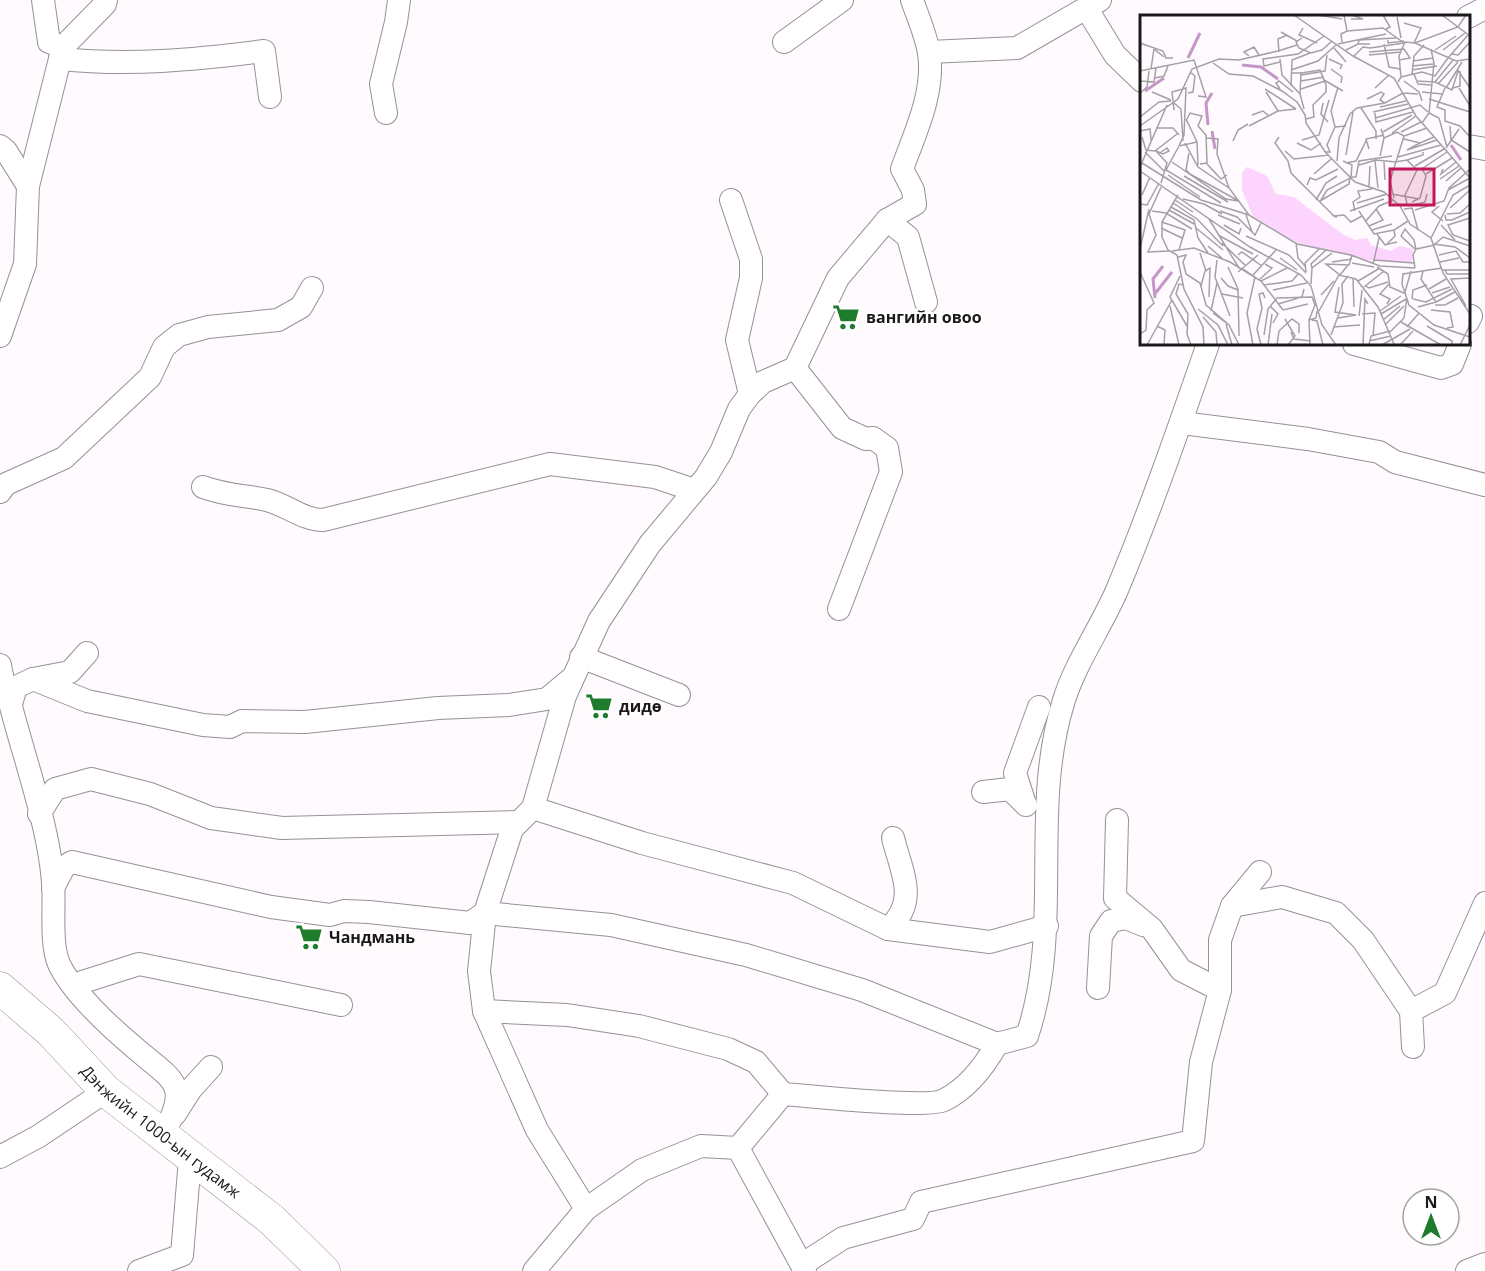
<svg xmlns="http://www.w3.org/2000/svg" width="1485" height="1271" font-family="'Open Sans',sans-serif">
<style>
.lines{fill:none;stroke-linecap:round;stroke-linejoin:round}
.minor-casing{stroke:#998f99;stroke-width:24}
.secondary-casing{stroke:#998f99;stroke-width:33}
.minor{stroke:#fff;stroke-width:22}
.secondary{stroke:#fff;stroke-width:32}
.labels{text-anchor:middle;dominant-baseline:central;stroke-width:4.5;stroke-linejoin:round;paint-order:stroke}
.poi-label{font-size:16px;font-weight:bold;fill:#1c181c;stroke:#fff;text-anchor:start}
.street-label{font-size:16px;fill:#1c181c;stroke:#fff}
.inset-river{fill:none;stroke:#c597c7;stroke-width:3}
.inset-road{fill:none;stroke:#a4a0a4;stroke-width:1.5}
.view{fill:#c2185b;fill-opacity:0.15;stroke:#c2185b;stroke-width:3}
.inset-edge{fill:none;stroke:#1c181c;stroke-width:3}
</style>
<rect width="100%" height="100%" fill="#fefafe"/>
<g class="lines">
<defs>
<g id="minor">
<path d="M43,0l6,42 14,5"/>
<path d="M1087,9l28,46 27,26"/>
<path d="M1468,17l17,-9"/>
<path d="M784,42l58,-42"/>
<path d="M929,52l88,-4 83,-48"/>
<path d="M60,59c71,7 133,1 204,-8l6,46"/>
<path d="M386,113l-5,-29 15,-62 3,-22"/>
<path d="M0,146l6,5 22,35"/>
<path d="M1468,146l17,3"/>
<path d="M731,200l20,59v19l-14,62 13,54"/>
<path d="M887,220l21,17 18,65"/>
<path d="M1468,322l3,-6"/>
<path d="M0,336l25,-72 3,-78 35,-139 42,-43 1,-4"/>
<path d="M1354,344l87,24 11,-4 8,-20"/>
<path d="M795,368l47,60 24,11 7,-1 14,10 4,24 -52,137"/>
<path d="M1182,423l126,16 71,13 16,10 90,23"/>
<path d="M203,487c24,9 41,8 64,13 20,5 36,20 56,20l227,-56 105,13 39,13"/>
<path d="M0,492l6,-8 58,-26 86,-81 14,-30 15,-12 29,-8 70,-7 23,-13 11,-19"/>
<path d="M581,657l98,38"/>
<path d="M0,665c2,16 9,33 13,49 14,52 36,115 40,168 2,23 -3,62 6,82 13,28 52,64 76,84 38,33 57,35 27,88"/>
<path d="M33,679l37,-7 17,-19"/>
<path d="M11,704l5,-17 17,-8 54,22 116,24 27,2 12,-6 63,1 133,-14 71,-3 38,-6 24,-20"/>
<path d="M983,792l27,-3 16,16"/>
<path d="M1024,801l-9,-28 24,-66"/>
<path d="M533,808l109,35 151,40 95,46 102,13 57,-16"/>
<path d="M39,814l16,-25 36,-10 59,15 61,24 71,10 234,-6"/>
<path d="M1117,820l-2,78 37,31 29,41 39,20"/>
<path d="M53,888l11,-21 8,-5 199,45 59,8 14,-4 25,1 101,11 15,-10 126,12 135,30 116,35 135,54"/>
<path d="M1232,906l50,-9 54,16 27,27 48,71 2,36"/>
<path d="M888,929c31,-28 14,-55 5,-91"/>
<path d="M73,985l66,-21 202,41"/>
<path d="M1098,988l3,-52 10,-15 15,-3 17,7"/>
<path d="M484,1011l83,4 72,11 89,23 28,13 27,32"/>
<path d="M1411,1011l34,-18 40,-90"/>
<path d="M175,1114l16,-25 20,-22"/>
<path d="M738,1148l45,-54c28,2 144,15 161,6 23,-11 41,-35 53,-56l30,-8c37,-109 2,-226 37,-336 12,-38 37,-73 53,-110 34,-81 62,-163 91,-246"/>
<path d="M0,1157l39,-21 67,-45"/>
<path d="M586,1209l-49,-79 -53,-119 -5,-40 6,-58 27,-84 21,-21 32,-112 34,-75 51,-77 56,-67 15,-25 18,-43 11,-15 13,-12 32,-14 43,-90 49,-58 28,-16 -2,-14 -11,-21c13,-36 33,-77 27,-116 -3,-18 -11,-36 -17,-53"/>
<path d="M803,1264l40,-26 70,-19 8,-17 272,-61 8,-79 19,-72v-50l12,-34 28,-34"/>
<path d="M139,1271l43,-16 8,-96"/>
<path d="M534,1271l52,-62 56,-39 59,-24 37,2 67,123"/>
<path d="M1467,1271l18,-7"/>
</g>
<g id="secondary">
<path id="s1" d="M0,988l51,44 55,59 166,129 52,51"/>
</g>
</defs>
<!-- minor casing -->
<use href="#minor" class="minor-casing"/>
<!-- secondary casing -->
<use href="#secondary" class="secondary-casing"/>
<!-- minor -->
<use href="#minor" class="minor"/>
<!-- secondary -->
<use href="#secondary" class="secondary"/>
</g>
<!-- icons -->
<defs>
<symbol id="supermarket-bare" viewBox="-9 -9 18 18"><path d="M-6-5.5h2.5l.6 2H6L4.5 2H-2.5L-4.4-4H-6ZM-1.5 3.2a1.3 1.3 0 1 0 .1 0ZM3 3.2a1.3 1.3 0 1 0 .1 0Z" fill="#1f7c2c" stroke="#fff" stroke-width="2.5" paint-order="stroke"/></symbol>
</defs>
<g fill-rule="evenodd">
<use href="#supermarket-bare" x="827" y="298" width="38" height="38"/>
<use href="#supermarket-bare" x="580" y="687" width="38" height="38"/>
<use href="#supermarket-bare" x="290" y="918" width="38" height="38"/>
</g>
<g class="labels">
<!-- poi labels -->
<g class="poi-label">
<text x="866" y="317">вангийн овоо</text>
<text x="619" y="706">дидө</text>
<text x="329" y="937">Чандмань</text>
</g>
<!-- street labels -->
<g class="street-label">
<text stroke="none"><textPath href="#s1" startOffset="216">Дэнжийн 1000-ын гудамж</textPath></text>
</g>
</g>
<!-- overview -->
<g transform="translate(1140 15)">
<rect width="330" height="330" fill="#fefafe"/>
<path d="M107,152l20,9 9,18 18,3 48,37 13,6 12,-2 4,7 20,6 9,-5 13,3 -1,14 -46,-3 -69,-17 -44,-27 -11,-26v-17z" fill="#fcd4fd"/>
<path class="inset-river" d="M48,43l12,-25M102,50l19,2 17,12M5,76l19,-13M68,110l-2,-22 6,-10M72,116l3,18M311,130l10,15M14,280l18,-23M15,283l-2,-19 10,-13"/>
<path class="inset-road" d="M154,0l59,41 41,22 22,38 54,62M178,0l24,4M243,0l7,12 -4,2M302,0l28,21M257,2l4,21M211,4h12l-11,-4M264,8l17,5 -7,15M163,13l-4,7 18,8M207,16l36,-3 21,15 -34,5M141,17l16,9M162,23l-6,4 3,6 12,5 11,-3 10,-9M248,25v3l16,-2M202,27l-1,-8 6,-3 -3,-16M0,28l23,8 3,7h7M275,28l41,18 14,-2M198,29l48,-10M218,29l1,-4 37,-2M244,29l5,23 11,2M194,33l12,14M206,35l12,-6h12M295,35l21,-14M303,35l22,-17M138,36l19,-6M139,37l-1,-13 9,-4M229,37l35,-3 6,9 -11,2M312,39l6,1 12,-13M229,40l32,-3M109,41l-5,-4 10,-5 5,8M213,42l10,-10 7,1M308,43l20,-23M140,44l2,16 18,19 4,15M189,44l13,6 -2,4M273,46l20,-3M140,47l-16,4 -1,-7 35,-5 26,-18M73,48l16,11 24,2 29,15 15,11 8,13M272,51l21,-2M11,54l3,-20 10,8M191,54l11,8 -1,6M317,54l13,19M151,55l27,-9 19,-17M272,55l25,-4M0,56l54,-11 12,37 -8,-1M151,58h10l-1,21M161,58l19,-3 6,15v7l-13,13 1,12 -8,2M272,59l2,-18 10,-11M274,59l4,10 13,1M161,60l24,-4 2,-16M261,62l21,-5 13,4 13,-18M15,63l9,-2 4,-10M184,65l19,11M0,66l14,1 2,-14M161,66l23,-4M264,66l15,11 3,9M276,66l19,1 18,-22M258,67l3,-5 -2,-21 6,-14 10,1 43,-16 8,-12M295,67l17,8 6,-19M298,69l20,-22M151,71l1,-26 18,-7M198,72l-7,24 4,16 11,-1M235,73l14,-13M305,73l-8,19 8,3v11l15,5 10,11M306,73l16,-26M313,73l7,-2v-15M319,73l11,18M125,74l31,20M140,74l-4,-6 3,-2 14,11M161,74l24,-8M12,77l19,8M126,77l12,19M282,77l20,2M0,78l7,-6 2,-16M48,78l5,-1 2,-16 -5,-4M227,84l14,-7 3,2 -4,6 5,3 18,-10 15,1M289,84l41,13M34,88l7,6 2,32M183,88l-2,11 7,8M240,92l26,-6M221,93l15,23v8M34,95l-2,-18 14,-4 -2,47 -5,11 18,-4M233,97l35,-8M235,98l1,9 37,-10M289,98l10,5 8,29M165,99l1,9 20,30 29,29 29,10 16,14 10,18 21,14 12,35 27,41M112,100l11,-4 6,5M0,102l19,-15 12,-1M235,103l45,-13 8,7M46,104l11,23 1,23M47,104l3,-6 12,3 -4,10 8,9 1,28 -7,1M282,108l7,-10 5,-50 -3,-14M0,111l38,-27 14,-30 27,-10 20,1 39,-9M109,111l29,-15 18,-2M310,111l1,14 19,12M16,113h17l6,7M0,116l10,-2 1,11M243,117l29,-17M261,117l20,-10M252,118l24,-17M264,121l23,-8M2,122l4,13 9,1 22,-17M139,122l-4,6 13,18 3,12 43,43M66,123l12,1 -1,15 12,34 20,27M244,123l13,-6 7,4 -14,45 4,17M264,124l16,4 14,-6M162,125l17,-5 10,-35M93,126l5,-11 10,-6M45,128l13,24 31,21M157,128l14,7 10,-7M280,128l-13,7 30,-10M39,131l-13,24 55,33M306,133l13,-19M229,134l-3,-10 18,-4M145,136l9,8 35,-4M5,137l20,20M186,137h4l-3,-7 8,-18M49,138l-3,17 4,4M206,140l7,-43M240,141l4,-18 -3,-9M258,142l43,-12M190,145l-16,14 17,-15M267,145l16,-5v-3M197,146l2,-23 11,-24 7,-6 28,-5M203,146l9,4 -1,13M235,146l3,27M32,147l54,37 12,2M244,147l1,18M255,147l12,-2 10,10 -12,25 2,9M2,148l59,37 48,15 48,29 54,11 29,11 35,2M206,148l10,-2 10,-20M67,149l14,15 6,-4M219,150l17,-5 20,2M275,151l29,-17M0,152l27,-62M303,154l-2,5 15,-12M280,155l27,-18M0,156l110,76 51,28 10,11 11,39 14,20M50,159l47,26M286,159l26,-16M28,160l32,22M44,161l44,26M212,162h4l3,-16 33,-5M300,164l19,-13M306,166l15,-13M21,168l6,-20 -11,-12 7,3 6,-3 -2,-3 -6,4M22,170l-13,29 7,21 -8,17 21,-1M167,170l3,-7 6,2 22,-11M229,171l1,-20M308,175l22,-12M252,179l27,5M2,180l8,-18M38,180l-16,27v15l6,13 9,5 7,34 19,38 1,18M43,184l21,5 18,10M35,185l18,12M176,185l10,-17 11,-7M180,186l29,-17 1,-6 -23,12 -6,10M272,187l8,-4 6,-22 -4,-7M33,188l24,16 26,27M217,188l30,-9M0,189l7,1 12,-22M274,190l11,-3 2,-8M299,191l-7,6 11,9M31,192l23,13 4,18 10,15M310,193l20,-18M264,194l8,-1 6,22M29,195l25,14M275,195l29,-9 5,-13 20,-18M12,196l14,2 26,16M80,196l17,6 18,18 6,-12M210,196l34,-12M215,196l-2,-9 7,-5 -2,-6 14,-2M219,196l15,23 20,-4M307,199l13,-1 10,-9M78,200l22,9M106,200l6,17M305,200l1,5h6l18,-8M197,202h-1l-2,-1 10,-1 7,7 11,-6M330,203l-22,7 5,10 17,6M69,204l30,49M22,207l23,8 -6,20M225,207l14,-16 15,-6M84,210l15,9 2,-6M301,210l14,15M229,211l14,-6 -7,-11M21,213l21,10M56,213l27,22M232,215l20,-6M237,219l8,11 12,-3M78,220l35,19M106,221l43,19 17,18M291,223l22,-43 17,-10M82,228l24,23M156,228l2,15 7,8M247,229l8,-8 -1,-6 14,-9M294,229l21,3 15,11M295,229l8,-7 27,9M68,231l16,14M0,234l9,-40M275,234l-14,-13 4,-7 9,11 2,9 -3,6 2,13M276,234l19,-4M32,236l22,-3 36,14 31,19 22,29M60,238l6,18M98,240l4,-3 20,14M299,240l17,-4 7,11h7M38,242l8,-2 -3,7 3,12 14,9 6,22 23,20 10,20M140,243l17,12M77,245l-2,17 15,39M234,245l5,-22M192,247l20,-3M300,247l19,-4M212,248l22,4M233,249l1,-4 40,3M208,250l-8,10 -14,-11 23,1 3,-10M88,252l10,22 1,47M237,252l11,7 2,13 16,7M172,253l-1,-4 15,-14M302,253l-39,6 -1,10 7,21 25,20 36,12M103,254l12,8 -8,36 6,32M302,255h28M305,255l2,4h23M0,257l14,31 -7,7 -1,20 -6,4M98,257l20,-17M166,257l-1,-9 14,-14M113,260l23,-25M40,261l-10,21 17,29M81,263l7,8 10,4M213,264l1,28M119,265l13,-12 -7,-4M121,266l26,-13M218,266l22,-13M171,269l1,-16 20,-15M44,270l-5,-1 -3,10 12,20 -1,20 4,11M124,270l28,-4 7,-8M61,271l4,-15 5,-3 -1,29M226,271l3,2 19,-6M224,272l20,-16M289,274l17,-10M133,275l34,-7M265,277l6,-21M292,278l18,-6M82,279l21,4M181,280l13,-14M272,284l1,-9 14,-5M273,284l13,3 26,-13M296,287l19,-10M138,289l24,-7 2,-8M247,289l3,-5 -10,-5 9,-10M295,290h10l13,-7M30,291l9,39M130,291l8,8 -5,9M326,291l-15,-27 19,-1M278,292l18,-5 -15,-23 2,-8M58,294l20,16 10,20M143,295l25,-6M291,295l19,2 3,15 -6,1M71,296l6,-28M179,296l20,-36 17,4 22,28 16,37M240,296l21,-15M73,298l16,12M222,299l13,-1 -2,23M241,299l25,-15M219,301l3,-26M63,302l13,15 1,13M198,303l18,-3 -21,-3 4,-25M145,304l10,17 -7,9M172,305l5,1 6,24M243,305l17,-14M261,307l40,23M86,309l6,21M245,310l19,-19M17,311l8,4 -1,15M287,311l25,15v4M193,312l27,-2M267,312l12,-14M151,317l3,7 17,2M250,317l14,-14 3,-20M124,320l4,-26 9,-11 35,-1 3,8 -6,15M191,320l12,-32 -1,-19 6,-8M229,326l22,-5M7,330l25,-45M121,330l-4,-16 5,-21 -3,-14 4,-1 2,5M128,330l4,-31M137,330l2,-14 13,-12 7,5v9M170,330l-1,-25 7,-2 1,-7M223,330l2,-46 3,5M229,330l2,-9 19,-5M242,330l28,-16M260,330l13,-14M320,330l10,-20"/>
<path class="view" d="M250,154h44v36h-44z"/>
<rect width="330" height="330" class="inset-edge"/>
</g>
<!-- north arrow -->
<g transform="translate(1431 1217)"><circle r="28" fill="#ffffff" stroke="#a4a3a4" stroke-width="1.5"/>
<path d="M0-4.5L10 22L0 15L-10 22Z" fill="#1f7c2c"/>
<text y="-9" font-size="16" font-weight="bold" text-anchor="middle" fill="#1c181c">N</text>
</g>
</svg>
